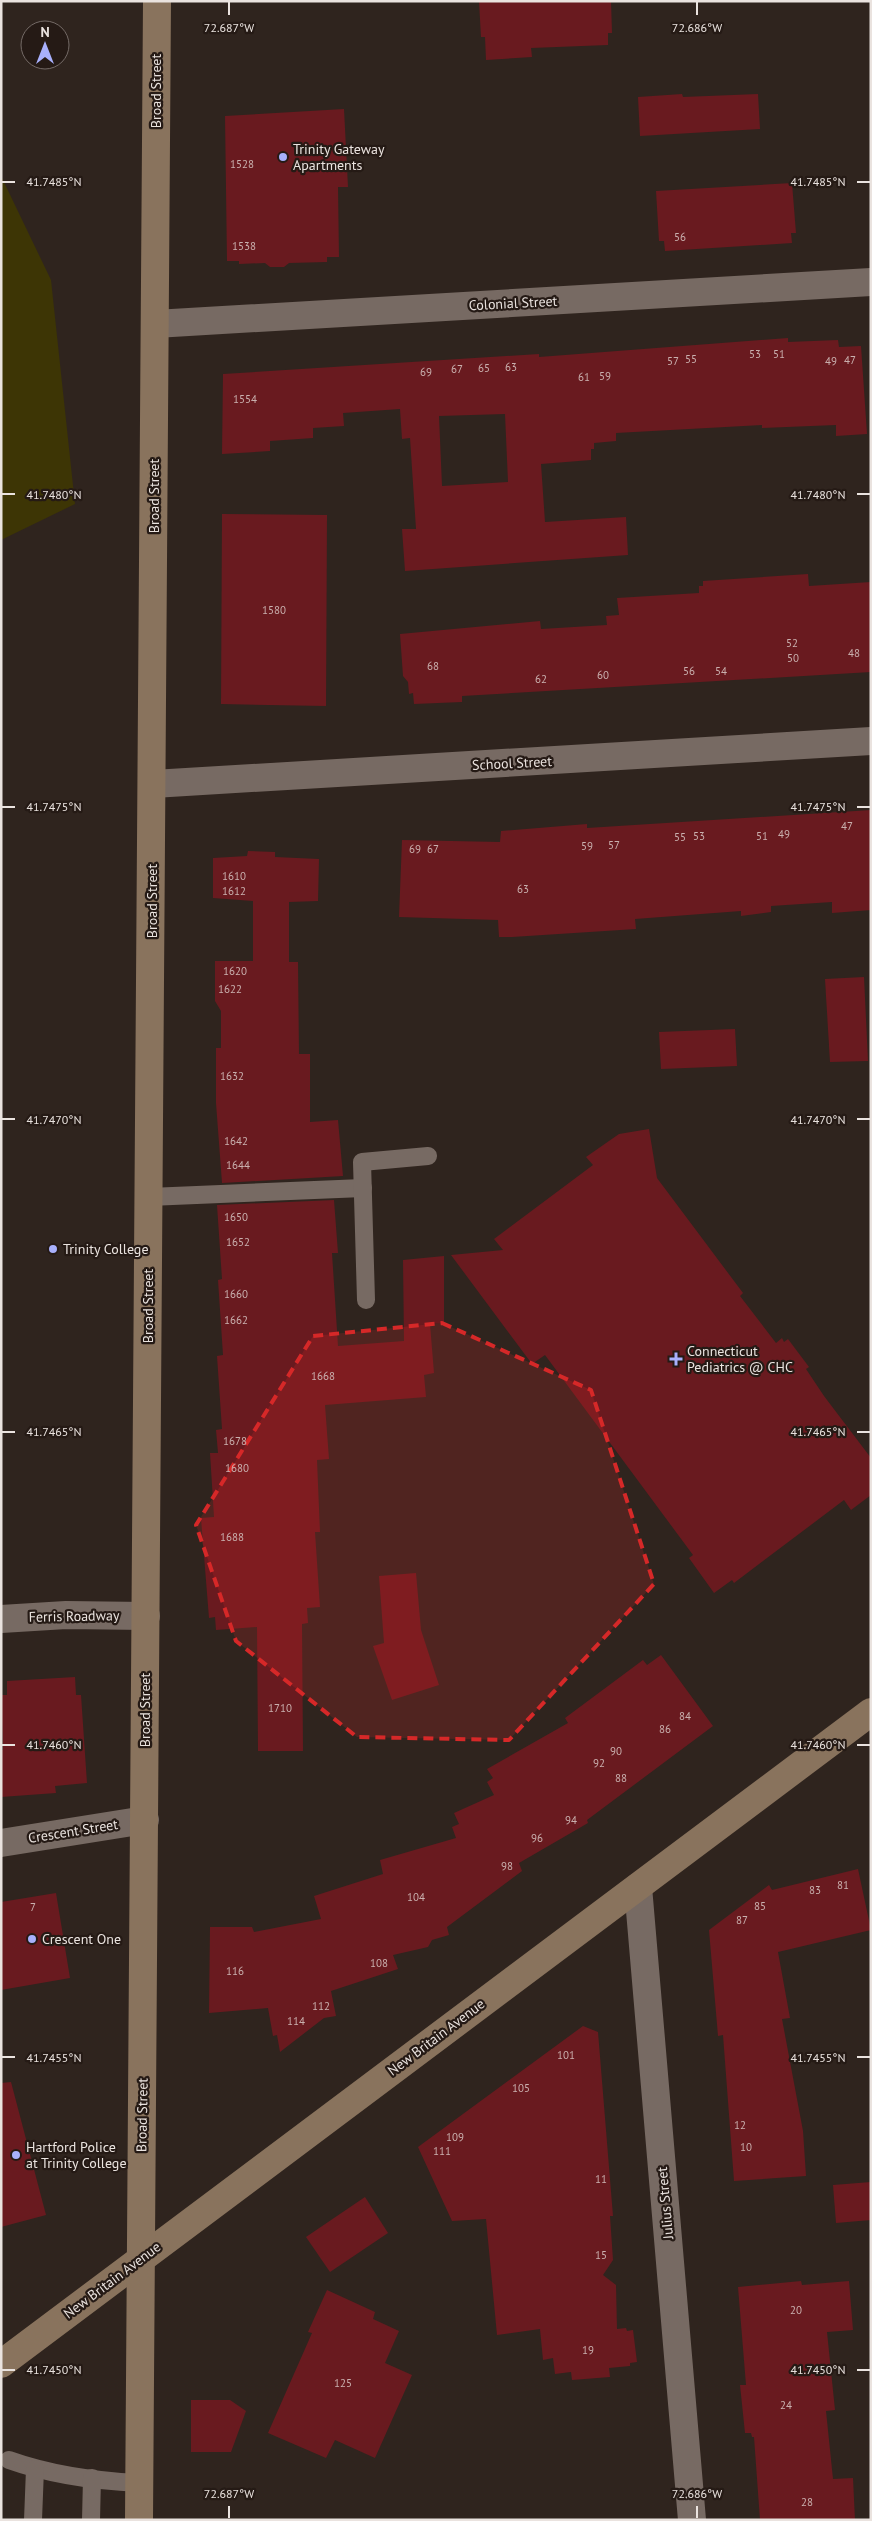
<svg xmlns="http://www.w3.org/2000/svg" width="872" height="2521" font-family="'PT Sans',sans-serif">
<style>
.green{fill:#3d3505}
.building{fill:#691a1f;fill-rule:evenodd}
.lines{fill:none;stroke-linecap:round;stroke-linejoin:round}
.lane{stroke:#776a63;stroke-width:18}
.street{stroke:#776a63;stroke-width:28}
.secondary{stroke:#89735d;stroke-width:28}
.marked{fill:#d62828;fill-opacity:0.2;stroke:#d62828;stroke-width:4;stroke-dasharray:10 6;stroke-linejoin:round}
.ticks{fill:none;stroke:#eae3df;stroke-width:2}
.poi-dot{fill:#a8b0fc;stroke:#251a15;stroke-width:2}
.labels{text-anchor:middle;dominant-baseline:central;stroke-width:4.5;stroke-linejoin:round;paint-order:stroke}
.number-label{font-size:11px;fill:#cab1af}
.street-label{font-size:14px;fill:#eae3df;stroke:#251a15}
.poi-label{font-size:14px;fill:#eae3df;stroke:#251a15;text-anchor:start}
.ticks-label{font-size:12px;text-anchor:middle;fill:#eae3df;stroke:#251a15;stroke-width:4.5;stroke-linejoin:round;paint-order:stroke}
</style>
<rect width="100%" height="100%" fill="#2f241e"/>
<!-- green -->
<path class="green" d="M1,176l50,104 24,224 -74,36z"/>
<!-- building -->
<g class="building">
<path d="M479,1h132l1,32h-4v12l-77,3 1,9 -46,3 -1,-23h-4z"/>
<path d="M682,94l1,3 75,-3 2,35 -120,7 -2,-39z"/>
<path d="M344,109l4,78h-10l1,70h-12v5l-38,1 -5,4h-14l-5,-4 -26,1v-3h-12l-2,-145z"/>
<path d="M792,183l4,50h-5l1,10 -127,8 -1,-10h-5l-3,-50z"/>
<path d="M788,338v4l50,-2 1,7 22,-1 6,88 -31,2v-11l-74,3v-3l-146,8v8l-22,2v6h-3v11l-50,4 4,58 81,-5 2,38 -223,16 -3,-42h14l-6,-91 -8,1 -2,-30 -57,4 1,13 -31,2v10l-43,3v10l-48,3 1,-80 316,-20v3zM505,414l3,68 -66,4 -3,-70z"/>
<path d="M222,514l105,1 -1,191 -105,-2z"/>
<path d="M808,574l1,12 62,-4v90l-409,24v6l-48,2 -1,-11 -4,1 -1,-12 -5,-6 -3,-42 140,-13 1,8 66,-4 -1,-9 13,-1 -2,-17 82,-5v-7h4v-5z"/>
<path d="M871,810v100l-39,3v-11l-61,4v6l-30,4v-5l-106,8 1,10 -124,8h-13l-1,-17 -99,-3 3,-77 98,2 1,-11 86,-7v4z"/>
<path d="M248,851l27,1v5l44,2 -1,42 -29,1v60h9l1,92h11v68l28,-2 5,56 -121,7 -6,-80v-55h5v-37l-6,-10v-40h38v-60l-40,-3v-40l34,-2z"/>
<path d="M864,977l4,84 -38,1 -5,-83z"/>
<path d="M735,1029l2,37 -76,3 -2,-37z"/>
<path d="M649,1129l8,49 86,115 -3,3 36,47 6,-5 2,4 4,-3 21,28 -3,2 18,27 47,62v37l-20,15 -7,-10 -110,83 -2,-3 -18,13 -25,-35 4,-3 -148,-200 -13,9 -81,-109 52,-5 -9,-11 99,-74 -7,-8 33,-23z"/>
<path d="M334,1200l4,53h-6l6,93 66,-5 -1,-81 41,-4v67l-14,1 4,49 -10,2 2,22 -101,8 4,54 -12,1 3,72h-5l5,75 -13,1 1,15 -6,1 1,127h-45l-1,-124 -41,3 -1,-13 -6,1 -8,-100 13,-1 -4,-64h8l-2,-23 6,-1 -5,-73 6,-1 -5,-75 4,-1 -5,-74z"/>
<path d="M416,1573l5,57 18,55 -47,15 -19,-54 11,-3 -5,-67z"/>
<path d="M661,1655l52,71 -126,94 1,3 -69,40 3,8 -75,56 2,8 -17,5 -4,7 -35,8 5,14 -67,22 5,25 -12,2 -44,34 -3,-17 -4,1 -5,-28 -59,5 1,-86h42l2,5 67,-13 -7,-23 69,-22 -3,-14 76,-22 -4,-11 7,-3 -5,-11 40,-18 -7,-13 6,-4 -6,-9 81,-46 -3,-5 78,-58 4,5z"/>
<path d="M75,1677l1,18h5l6,88 -32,3 1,7 -55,4v-47h2l-2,-55h6v-14z"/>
<path d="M858,1869l13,61 -93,22 12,66 -8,1 21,112 3,45 -72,5 -11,-146 -5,1 -9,-106 60,-45 3,5z"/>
<path d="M56,1893l14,85 -69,12v-88z"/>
<path d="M583,2026l15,6 15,184h-3l3,44 -10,15 13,10 1,44 9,-1 1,3 6,-1 4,32 -7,1v3l-21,2 1,9 -38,3 -1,-8 -16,2 -2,-16 -10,2 -3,-31 -43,6 -11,-116 -34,2 -34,-74z"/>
<path d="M11,2082l35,133 -45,12v-144z"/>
<path d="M871,2182v38l-35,3 -3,-38z"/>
<path d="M365,2197l23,36 -58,39 -24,-35z"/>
<path d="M801,2281l1,4 47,-4 4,49 -26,2 8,78 -9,1 7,68 20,-1 2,42h-95l-6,-83h-2l-1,-4h-6l-5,-48h6l-8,-98z"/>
<path d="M327,2290l48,22 -2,7 26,12 -14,32 27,12 -37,83 -40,-18 -9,18 -58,-25 44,-100 -4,-1z"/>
<path d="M191,2400h39l16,11 -15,41h-40z"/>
</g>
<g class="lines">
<!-- lane -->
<g class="lane">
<path d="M149,1197l214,-9"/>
<path d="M366,1300l-4,-138 66,-6"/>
<path d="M9,2460c42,15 87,21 130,23"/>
<path d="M33,2520l2,-51"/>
<path d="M91,2520l1,-42"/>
</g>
<!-- street -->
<g class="street">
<path d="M155,324l716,-42"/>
<path d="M153,784l718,-43"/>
<path d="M1,1619l65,-4 80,1"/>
<path d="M1,1843l144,-23"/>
<path d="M638,1887l54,633"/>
</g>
<!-- secondary -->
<g class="secondary">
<path d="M1,2364l870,-652"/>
<path d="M139,2520l18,-2519"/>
</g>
</g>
<!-- marked area -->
<path class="marked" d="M442,1323l149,67 63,194 -145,156 -152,-3 -121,-96 -40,-116 117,-189z"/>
<!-- ticks -->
<path class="ticks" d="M229,2v13M697,2v13M2,182h13M857,182h13M2,494h13M857,494h13M2,807h13M857,807h13M2,1119h13M857,1119h13M2,1432h13M857,1432h13M2,1745h13M857,1745h13M2,2057h13M857,2057h13M2,2370h13M857,2370h13M229,2506v12M697,2506v12"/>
<!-- markers -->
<g class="poi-dot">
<circle cx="283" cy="157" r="5"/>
<circle cx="53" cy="1249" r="5"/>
<path d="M673.5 1351.5h5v5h5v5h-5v5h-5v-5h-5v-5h5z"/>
<circle cx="32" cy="1939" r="5"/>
<circle cx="16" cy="2155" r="5"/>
</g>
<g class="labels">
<!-- number labels -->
<g class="number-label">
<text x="242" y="164">1528</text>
<text x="680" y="237">56</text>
<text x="244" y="246">1538</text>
<text x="755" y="354">53</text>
<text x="779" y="354">51</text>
<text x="691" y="359">55</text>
<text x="850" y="360">47</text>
<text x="673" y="361">57</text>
<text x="831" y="361">49</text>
<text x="511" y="367">63</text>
<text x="484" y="368">65</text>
<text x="457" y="369">67</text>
<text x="426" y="372">69</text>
<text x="605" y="376">59</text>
<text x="584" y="377">61</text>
<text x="245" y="399">1554</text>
<text x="274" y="610">1580</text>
<text x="792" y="643">52</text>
<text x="854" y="653">48</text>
<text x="793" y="658">50</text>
<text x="433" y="666">68</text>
<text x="689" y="671">56</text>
<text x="721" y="671">54</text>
<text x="603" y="675">60</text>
<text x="541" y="679">62</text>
<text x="847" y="826">47</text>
<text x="784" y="834">49</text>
<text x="699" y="836">53</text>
<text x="762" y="836">51</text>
<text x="680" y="837">55</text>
<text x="614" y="845">57</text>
<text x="587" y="846">59</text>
<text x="415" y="849">69</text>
<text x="433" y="849">67</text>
<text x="234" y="876">1610</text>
<text x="523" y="889">63</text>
<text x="234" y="891">1612</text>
<text x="235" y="971">1620</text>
<text x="230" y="989">1622</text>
<text x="232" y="1076">1632</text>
<text x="236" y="1141">1642</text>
<text x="238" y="1165">1644</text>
<text x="236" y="1217">1650</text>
<text x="238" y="1242">1652</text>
<text x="236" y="1294">1660</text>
<text x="236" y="1320">1662</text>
<text x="323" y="1376">1668</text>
<text x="235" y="1441">1678</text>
<text x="237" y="1468">1680</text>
<text x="232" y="1537">1688</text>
<text x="280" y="1708">1710</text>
<text x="685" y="1716">84</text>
<text x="665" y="1729">86</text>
<text x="616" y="1751">90</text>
<text x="599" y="1763">92</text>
<text x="621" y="1778">88</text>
<text x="571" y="1820">94</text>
<text x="537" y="1838">96</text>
<text x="507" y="1866">98</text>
<text x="843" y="1885">81</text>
<text x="815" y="1890">83</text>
<text x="416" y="1897">104</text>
<text x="760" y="1906">85</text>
<text x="33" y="1907">7</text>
<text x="742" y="1920">87</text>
<text x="379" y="1963">108</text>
<text x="235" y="1971">116</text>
<text x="321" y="2006">112</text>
<text x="296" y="2021">114</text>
<text x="566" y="2055">101</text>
<text x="521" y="2088">105</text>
<text x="740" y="2125">12</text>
<text x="455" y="2137">109</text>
<text x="746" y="2147">10</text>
<text x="442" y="2151">111</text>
<text x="601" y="2179">11</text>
<text x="601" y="2255">15</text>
<text x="796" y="2310">20</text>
<text x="588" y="2350">19</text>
<text x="343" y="2383">125</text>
<text x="786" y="2405">24</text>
<text x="807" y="2502">28</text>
</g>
<!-- street labels -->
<g class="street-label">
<text transform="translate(156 91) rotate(-90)">Broad Street</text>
<text transform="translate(513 303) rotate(-3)">Colonial Street</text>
<text transform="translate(154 496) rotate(-90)">Broad Street</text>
<text transform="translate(512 763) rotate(-3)">School Street</text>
<text transform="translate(152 901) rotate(-90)">Broad Street</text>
<text transform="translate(148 1306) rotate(-90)">Broad Street</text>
<text transform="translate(74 1616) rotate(-1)">Ferris Roadway</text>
<text transform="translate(145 1710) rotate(-90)">Broad Street</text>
<text transform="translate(73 1831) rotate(-9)">Crescent Street</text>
<text transform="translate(436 2037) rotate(-37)">New Britain Avenue</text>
<text transform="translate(142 2115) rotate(-89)">Broad Street</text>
<text transform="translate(665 2203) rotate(-95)">Julius Street</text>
<text transform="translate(112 2280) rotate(-37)">New Britain Avenue</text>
</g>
<!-- poi labels -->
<g class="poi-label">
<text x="293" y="149">Trinity Gateway<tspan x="293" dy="16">Apartments</tspan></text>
<text x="63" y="1249">Trinity College</text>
<text x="687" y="1351">Connecticut<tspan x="687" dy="16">Pediatrics @ CHC</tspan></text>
<text x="42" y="1939">Crescent One</text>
<text x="26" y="2147">Hartford Police<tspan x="26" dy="16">at Trinity College</tspan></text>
</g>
</g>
<g class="ticks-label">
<text x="229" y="32">72.687°W</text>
<text x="697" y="32">72.686°W</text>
<text x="54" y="186">41.7485°N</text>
<text x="818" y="186">41.7485°N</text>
<text x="54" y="499">41.7480°N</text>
<text x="818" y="499">41.7480°N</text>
<text x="54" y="811">41.7475°N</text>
<text x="818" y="811">41.7475°N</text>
<text x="54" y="1124">41.7470°N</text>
<text x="818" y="1124">41.7470°N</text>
<text x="54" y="1436">41.7465°N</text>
<text x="818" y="1436">41.7465°N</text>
<text x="54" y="1749">41.7460°N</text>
<text x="818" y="1749">41.7460°N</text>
<text x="54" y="2062">41.7455°N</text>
<text x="818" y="2062">41.7455°N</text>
<text x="54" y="2374">41.7450°N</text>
<text x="818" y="2374">41.7450°N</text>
<text x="229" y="2498">72.687°W</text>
<text x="697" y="2498">72.686°W</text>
</g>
<!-- border -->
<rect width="872" height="2521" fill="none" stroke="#eae3df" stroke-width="5"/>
<!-- north arrow -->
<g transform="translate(45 45)"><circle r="24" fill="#251a15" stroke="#746a66"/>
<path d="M0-4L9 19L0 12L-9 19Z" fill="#a8b0fc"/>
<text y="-8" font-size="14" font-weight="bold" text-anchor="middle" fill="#eae3df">N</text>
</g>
</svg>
